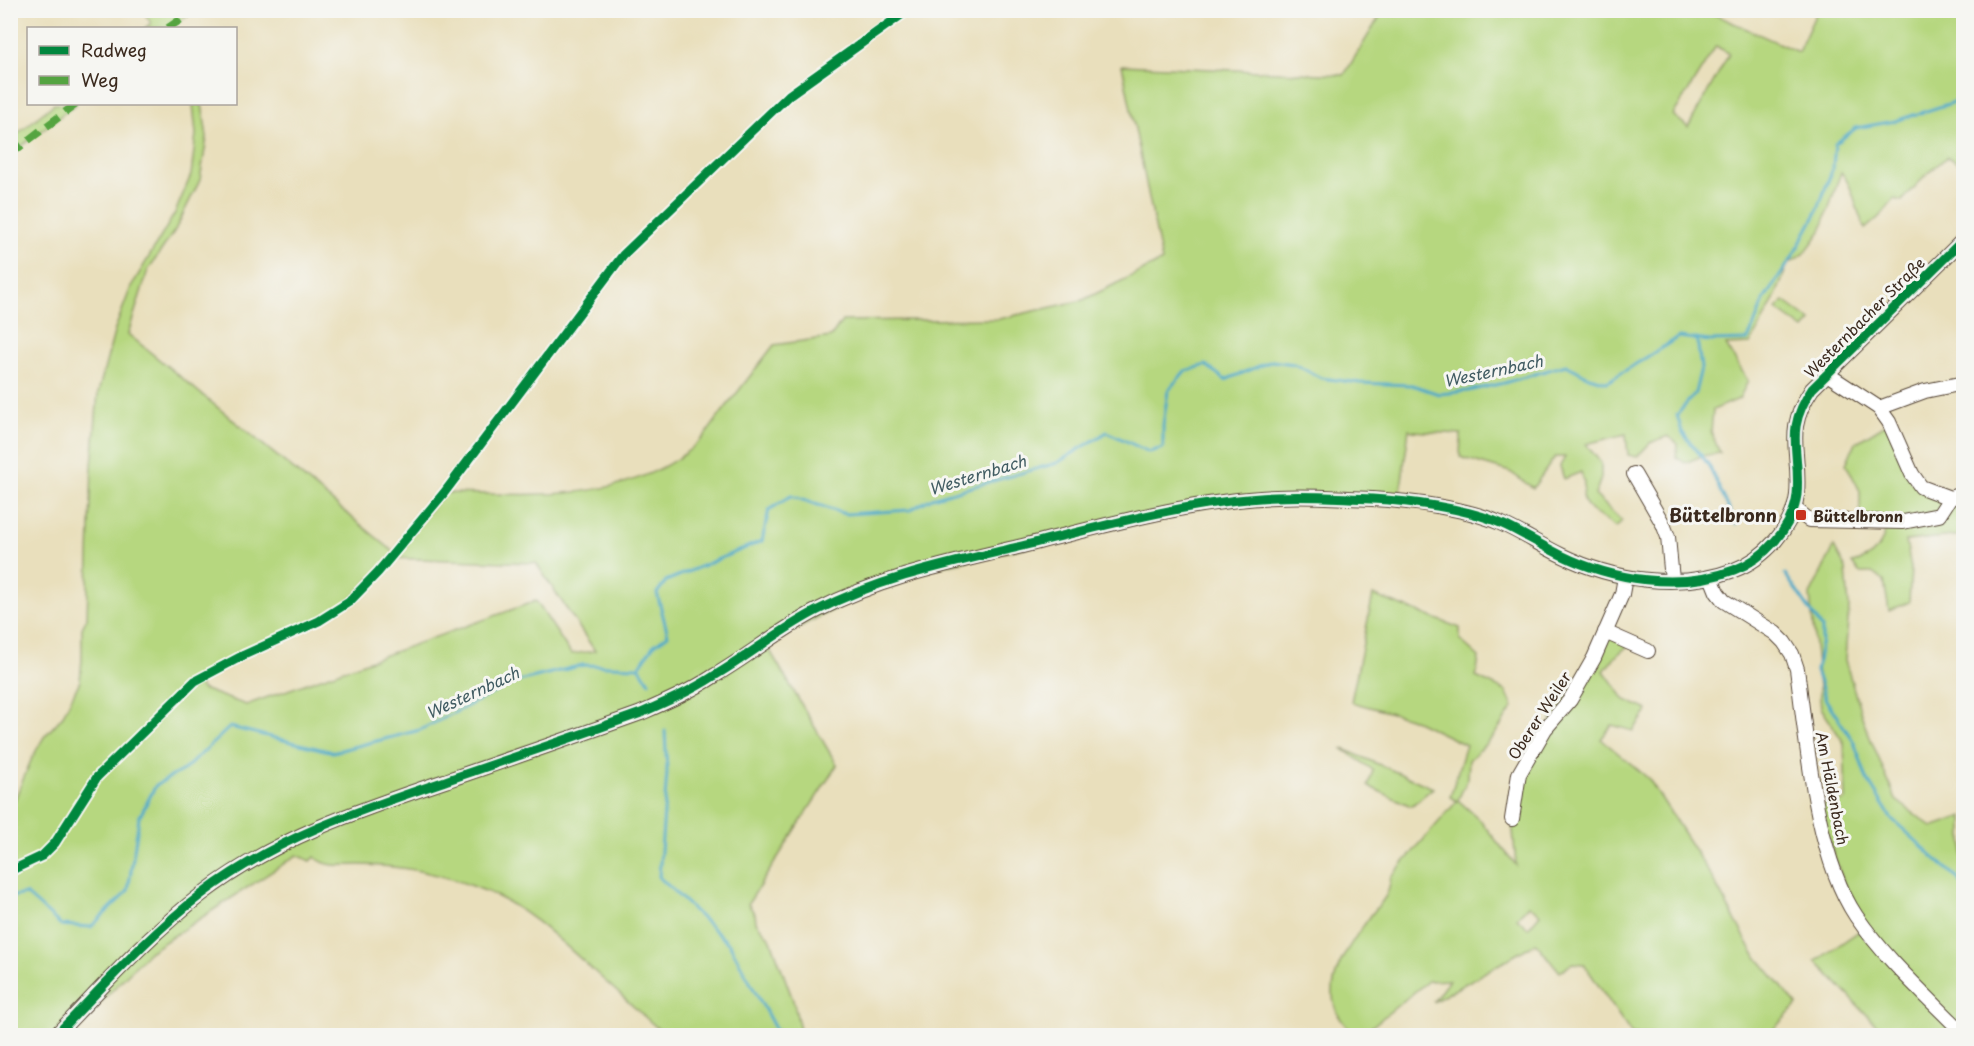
<svg xmlns="http://www.w3.org/2000/svg" width="1974" height="1046" font-family="'Playpen Sans',sans-serif">
<style>
.green{fill:#b6d77f;stroke:#78804e;stroke-width:1.5;fill-rule:evenodd}
.lines{fill:none;stroke-linecap:round;stroke-linejoin:round}
.stream{stroke:#49a8c8;stroke-width:3}
.minor-casing{stroke:#554536;stroke-width:16}
.minor{stroke:#fff;stroke-width:14}
.quiet{stroke:#54a441;stroke-width:8;stroke-dasharray:15 8;stroke-linecap:butt}
.cycleway-casing{stroke:#f6f6f2;stroke-width:13}
.cycleway{stroke:#00873e;stroke-width:9}
.poi-dot{fill:#c8321e;stroke:#f6f6f2;stroke-width:2}
.labels{text-anchor:middle;dominant-baseline:central;stroke-width:6;stroke-linejoin:round;paint-order:stroke}
.street-label{font-size:15px;fill:#3b2a1e;stroke:#f6f6f2}
.poi-label{font-size:15px;font-weight:bold;fill:#3b2a1e;stroke:#f6f6f2;text-anchor:start}
.water-label{font-size:16px;font-style:italic;fill:#415c62;stroke:#f6f6f2}
.quarter-label{font-size:18px;font-weight:bold;fill:#3b2a1e;stroke:#f6f6f2}
</style>
<rect width="100%" height="100%" fill="#f6f6f2"/>
<filter id="ink" filterUnits="userSpaceOnUse"><feTurbulence type="fractalNoise" baseFrequency=".0167" numOctaves="2"/><feDisplacementMap in="SourceGraphic" scale="12" xChannelSelector="R" yChannelSelector="G"/><feConvolveMatrix kernelMatrix="1 2 1 2 8 2 1 2 1" color-interpolation-filters="sRGB"/></filter>
<filter id="wash" filterUnits="userSpaceOnUse"><feTurbulence type="fractalNoise" baseFrequency=".008" numOctaves="4" result="noise"/><feDisplacementMap in="SourceGraphic" scale="24" xChannelSelector="R" yChannelSelector="G"/><feGaussianBlur stdDeviation="1.35" result="paint"/><feColorMatrix in="noise" values="0 0 0 0 0 0 0 0 0 0 0 0 0 0 0 0 0 1.4 0 .05"/><feComposite in="paint" operator="in"/></filter>
<g filter="url(#wash)">
<rect width="100%" height="100%" fill="#e9dfbc"/>
<!-- green -->
<g class="green">
<path d="M143,11h52l-27,17h-23l6,-5z"/>
<path d="M1383,11h324l91,41 19,-41h146v155l-16,-9 -20,17 -25,27 -7,-2 -16,18 -14,12c-9,-19 -11,-41 -24,-57l-20,59 -17,23 -17,11c-8,28 -22,53 -37,79l-24,1 22,36 -9,18 -26,11 -2,22 9,21 -18,3 -17,7 -9,-6 2,-13 -10,-8 -18,7 -13,14 -9,-2 -2,-21 -40,10 15,19v15l-6,17 27,26 -6,7 -26,-18 -7,-10 1,-17 -3,-11 -17,7 -4,-13 5,-9h-10l-22,31 -23,-16 -50,-15 1,-23 -49,-3 -3,-2 -9,66 -184,9 -317,72 -133,68 71,121 -89,139 7,10 1,8 15,18 23,63 7,32h-136c-27,-24 -54,-49 -81,-73 -30,-27 -59,-54 -96,-70 -41,-17 -85,-27 -129,-27 -16,0 -32,3 -44,-8l-4,4 -14,-6 -148,97 -80,83h-58l-1,-224 22,-53 12,-21 18,-20 18,-36 2,-22v-31l5,-10 5,-152 6,-73 17,-64 16,-42 44,-74 16,-38 5,-41 -3,-30h9l5,33 -7,43 -25,50 -27,40 -20,64 266,218 50,-59c87,1 187,13 257,-53 8,-9 15,-20 22,-29 17,-22 34,-44 51,-66l57,-8 11,-16 157,-2 84,-19 79,-39 -40,-196 222,10zM1716,46l13,8 -41,73 -15,-12zM390,558l146,5 59,88 -24,3 -35,-53 -290,104 -44,-16 -6,-8 48,-26 75,-34 30,-19z"/>
<path d="M54,104h22l-65,50v-15z"/>
<path d="M1784,301l27,20 -7,8 -28,-20z"/>
<path d="M1889,422l32,65 42,6v42l-57,6 5,27 -2,34 -20,9 -5,-30 -12,-8h-13l-7,-10c23,-4 32,-19 35,-41l-27,-1v-30l-14,-27 9,-21z"/>
<path d="M1834,547l12,22 3,38 -4,53 19,63 32,77 36,27 31,-11v219h-77l-70,-74 42,-29 21,15 -24,-32 -38,-108 29,-7 -2,-57 -23,-35 -11,-113z"/>
<path d="M1373,595l87,33v12l19,17 -3,20 30,14 7,16 -20,30 -24,23 -1,18 -10,22 20,18 38,47 -4,-46 7,-45 86,-142 25,12 -16,14 -10,13 21,29 23,10 -15,21 -21,-6 -11,14 48,40 62,97 42,76 44,53 -29,30h-136l-48,-71 -11,-1 -13,9 -24,-29 -103,59 16,-22 -21,1 -58,47 -5,7c-13,0 -18,-7 -25,-17 -22,-35 12,-77 32,-104 5,-7 14,-15 16,-23 2,-4 2,-9 3,-14l66,-76 -7,-4 16,-52 -56,-27 -59,-16zM1529,905l11,9 -12,14 -11,-10z"/>
<path d="M1341,748l92,40 -22,18 -43,-20 5,-16z"/>
</g>
<g class="lines">
<!-- stream -->
<g class="stream">
<path d="M1697,339l4,29 -6,25 -18,22 5,17 26,32 28,60"/>
<path d="M1785,574l37,54v12l-6,31 10,29 28,42 13,37 25,40 65,59 7,9"/>
<path d="M640,668l9,14"/>
<path d="M665,731l2,41 -8,105 71,68 49,91"/>
<path d="M10,897l16,-3 35,31 30,2 37,-36 11,-73 17,-33 29,-16 45,-42 103,25 87,-22 95,-48 68,-17 56,2 14,-21 15,-11 -11,-42 9,-12 96,-40 7,-31 22,-14 54,18 65,-4 22,-12 125,-35 50,-31 42,20 14,-4v-23l5,-34 17,-20 21,-6 19,15 47,-19 22,3 27,14 39,5 52,2 27,9 29,-3 36,-8 62,-18 23,12 18,5 72,-45 30,4 39,-1 17,-42 27,-40 25,-46 16,-45 2,-23 21,-16 39,-7 69,-22"/>
</g>
</g>
</g>
<g filter="url(#ink)">
<g class="lines">
<defs>
<g id="minor">
<path d="M1827,374l52,34 10,14 23,52 9,13 29,11 14,-5"/>
<path d="M1879,408l46,-17 39,-8"/>
<path d="M1634,474l29,50 5,13 4,43"/>
<path d="M1794,508l15,12 94,2 36,-7 11,-17"/>
<path d="M1711,577l6,15 7,9 51,32 9,9 8,12 5,15c10,73 18,186 59,247 30,44 71,80 108,118"/>
<path d="M1605,632l43,19"/>
<path d="M1512,819l7,-45 26,-45 25,-29 24,-42 28,-64 3,-17"/>
<path d="M55,1036c47,-48 93,-101 147,-142 73,-56 160,-85 246,-114 64,-22 129,-44 193,-67 25,-11 50,-22 73,-37 36,-21 68,-48 104,-66 62,-32 129,-46 196,-62 86,-21 173,-47 262,-51 32,-2 64,1 96,2 37,2 94,9 128,24 21,9 40,22 61,32 51,25 118,36 173,15 30,-11 59,-42 63,-75 4,-45 -14,-63 15,-106l152,-150"/>
</g>
</defs>
<!-- minor casing -->
<use href="#minor" class="minor-casing"/>
<!-- minor -->
<use href="#minor" class="minor"/>
<!-- quiet -->
<g class="quiet">
<path d="M168,28l27,-18"/>
<path d="M10,154l66,-50"/>
</g>
<defs>
<g id="cycleway">
<path d="M10,871l32,-15 13,-13 42,-66 98,-96 49,-26 75,-34 30,-19 29,-30 66,-79 179,-238 166,-160 119,-85"/>
<path d="M55,1036c47,-48 93,-101 147,-142 73,-56 160,-85 246,-114 64,-22 129,-44 193,-67 25,-11 50,-22 73,-37 36,-21 68,-48 104,-66 62,-32 129,-46 196,-62 86,-21 173,-47 262,-51 32,-2 64,1 96,2 37,2 94,9 128,24 21,9 40,22 61,32 51,25 118,36 173,15 30,-11 59,-42 63,-75 4,-45 -14,-63 15,-106l152,-150"/>
</g>
</defs>
<!-- cycleway casing -->
<use href="#cycleway" class="cycleway-casing"/>
<!-- cycleway -->
<use href="#cycleway" class="cycleway"/>
</g>
</g>
<!-- markers -->
<rect class="poi-dot" x="1795" y="509" width="12" height="12" rx="3"/>
<g class="labels">
<!-- street labels -->
<g class="street-label">
<text transform="translate(1864 317) rotate(-45)">Westernbacher Straße</text>
<text transform="translate(1539 715) rotate(-57)">Oberer Weiler</text>
<text transform="translate(1833 788) rotate(79)">Am Häldenbach</text>
</g>
<!-- poi labels -->
<g class="poi-label">
<text x="1813" y="515">Büttelbronn</text>
</g>
<!-- water labels -->
<g class="water-label">
<text transform="translate(1493 370) rotate(-12)">Westernbach</text>
<text transform="translate(977 474) rotate(-17)">Westernbach</text>
<text transform="translate(472 692) rotate(-25)">Westernbach</text>
</g>
<!-- quarter labels -->
<g class="quarter-label">
<text x="1723" y="514">Büttelbronn</text>
</g>
</g>
<!-- margin -->
<rect width="1974" height="1046" fill="none" stroke="#f6f6f2" stroke-width="36"/>
<!-- legend -->
<rect x="27" y="27" width="210" height="78" fill="#f6f6f2" stroke="#aba49d" stroke-width="1.5"/>
<rect x="39" y="46" width="30" height="9" fill="#00873e" stroke="#aba49d" stroke-width="1.5"/>
<text x="81" y="57" font-size="18" fill="#3b2a1e">Radweg</text>
<rect x="39" y="76" width="30" height="9" fill="#54a441" stroke="#aba49d" stroke-width="1.5"/>
<text x="81" y="87" font-size="18" fill="#3b2a1e">Weg</text>
</svg>
